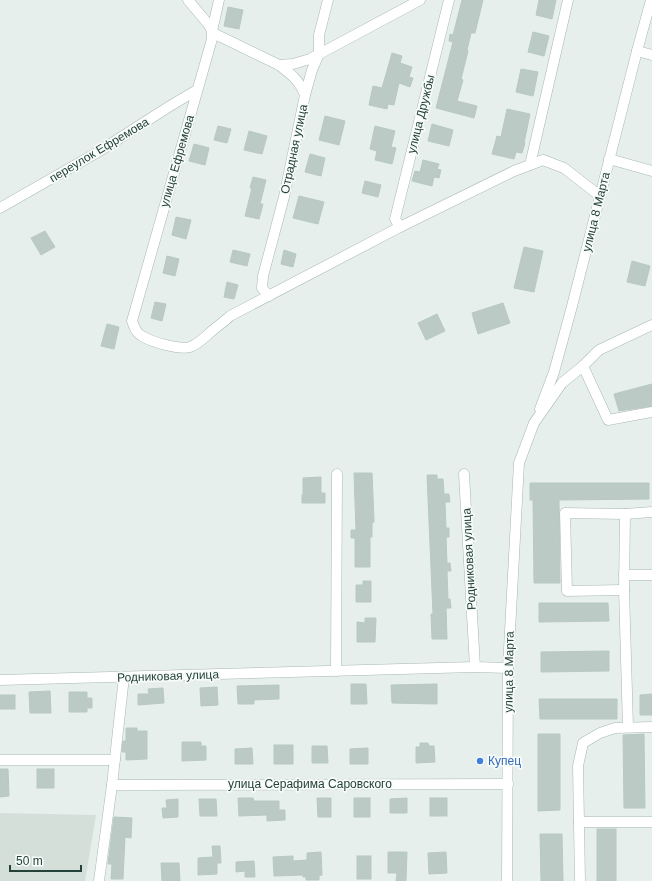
<svg xmlns="http://www.w3.org/2000/svg" width="652" height="881" font-family="Helvetica,sans-serif">
<style>
.built{fill:#d4dfda}
.building{fill:#bbcac4;stroke:#b8c9c2}
.lines{fill:none;stroke-linecap:round;stroke-linejoin:round}
.minor-casing{stroke:#a8b8b2;stroke-width:11}
.minor{stroke:#fff;stroke-width:10}
.shop-dot{fill:#3f7fe0;stroke:#f7fbf9;stroke-width:1.5}
.labels{text-anchor:middle;dominant-baseline:central;stroke-width:3.5;stroke-linejoin:round;paint-order:stroke}
.street-label{font-size:12px;fill:#24423a;stroke:#f7fbf9}
.shop-label{font-size:12px;fill:#366cbe;stroke:#f7fbf9;text-anchor:start}
</style>
<rect width="100%" height="100%" fill="#e6efeb"/>
<!-- built -->
<path class="built" d="M0,813l96,2 -11,66h-85z"/>
<!-- building -->
<g class="building">
<path d="M462,0h21l-8,33h-4l-4,17 1,1 -7,28 2,1 -6,21 20,5 -3,12 -38,-10 17,-66 -4,-1 1,-7 3,1z"/>
<path d="M539,0h17l-4,19 -16,-4z"/>
<path d="M228,7l15,3 -4,19 -15,-3z"/>
<path d="M533,32l16,4 -5,20 -16,-4z"/>
<path d="M392,53l10,3 -2,7 12,4 -3,10 4,1 -3,9 -11,-4 -5,22 -6,-1 -1,5 -18,-4 4,-19 9,2z"/>
<path d="M521,69l17,3 -5,24 -17,-4z"/>
<path d="M507,109l23,5 -6,29h1l-3,10 -6,-1 -2,7 -22,-5 5,-18 4,1z"/>
<path d="M325,116l20,5 -6,24 -20,-5z"/>
<path d="M432,124l21,6 -4,16 -21,-5z"/>
<path d="M218,126l13,3 -4,14 -13,-3z"/>
<path d="M375,126l20,5 -4,16 5,1 -4,16 -17,-4 2,-9 -7,-2z"/>
<path d="M249,131l18,5 -5,18 -18,-4z"/>
<path d="M194,144l15,4 -4,17 -16,-4z"/>
<path d="M310,154l15,4 -4,18 -16,-4z"/>
<path d="M423,160l16,4 -2,5 4,1 -2,8 -5,-1 -2,9 -20,-5 3,-10 5,1z"/>
<path d="M253,177l13,3 -6,24h3l-4,15 -14,-3 7,-28h-2z"/>
<path d="M365,181l16,4 -3,12 -16,-4z"/>
<path d="M299,196l25,6 -6,22 -25,-6z"/>
<path d="M176,217l15,3 -5,19 -14,-4z"/>
<path d="M45,231l10,16 -14,8 -10,-17z"/>
<path d="M524,247l19,4 -9,41 -20,-4z"/>
<path d="M233,250l17,4 -3,12 -17,-4z"/>
<path d="M284,250l12,4 -3,13 -12,-3z"/>
<path d="M167,256l12,3 -4,17 -12,-3z"/>
<path d="M632,261l18,5 -5,20 -18,-4z"/>
<path d="M227,282l11,3 -4,14 -10,-2z"/>
<path d="M155,302l11,2 -4,17 -11,-3z"/>
<path d="M503,303l7,20 -32,11 -6,-21z"/>
<path d="M437,314l8,17 -19,9 -8,-17z"/>
<path d="M107,324l12,3 -5,22 -13,-3z"/>
<path d="M652,384v22l-33,5 -5,-17z"/>
<path d="M354,473h18l1,23 1,26 -2,1v14h-2v30h-15v-29h-4v-8h5z"/>
<path d="M427,475h10v4h6l1,15h5l1,8h-5l1,26h3v9h-3l1,26h3l1,8h-4l1,28h2l1,9h-5l1,31h-15l-1,-25h2z"/>
<path d="M321,477v16h4v10h-23v-8h1v-17z"/>
<path d="M530,483h119v16l-90,1 1,83h-26l-1,-83h-3z"/>
<path d="M363,581h8v21h-15v-17h7z"/>
<path d="M539,603h69l1,18 -70,1z"/>
<path d="M365,618h11l-1,24h-18v-20l8,1z"/>
<path d="M609,651v20l-68,1v-20z"/>
<path d="M351,684h15l1,20h-16z"/>
<path d="M437,684v20l-45,-1 -1,-18z"/>
<path d="M279,685v14l-25,1v4h-16l-1,-18z"/>
<path d="M217,687l1,18 -17,1 -1,-18z"/>
<path d="M163,688l1,15 -26,2v-11h11l-1,-5z"/>
<path d="M50,691l1,22h-21l-1,-21z"/>
<path d="M69,692h18v6h5v10h-5v4h-18z"/>
<path d="M652,694v21h-12v-20z"/>
<rect x="0" y="695" width="15" height="14"/>
<path d="M539,699h78v20h-77z"/>
<path d="M126,728h11v3h10v28l-21,1v-8h-4v-2l1,-9h3z"/>
<path d="M538,734h22v76l-22,1z"/>
<path d="M644,734l1,74h-21l-1,-73z"/>
<path d="M182,742h19v4h5v14l-24,1z"/>
<path d="M420,743h8l1,3h5l1,16 -19,1v-16h4z"/>
<rect x="274" y="745" width="19" height="19"/>
<path d="M312,746h15l1,17h-16z"/>
<path d="M252,748l1,16h-18v-15z"/>
<path d="M368,748v16h-18v-15z"/>
<path d="M0,769h8l1,27 -9,1z"/>
<rect x="37" y="769" width="17" height="19"/>
<path d="M238,798h15l1,3h25v9h6v10l-18,1v-6l-28,1z"/>
<path d="M317,798h14v19h-13z"/>
<rect x="354" y="798" width="16" height="19"/>
<path d="M407,798v15h-17v-14z"/>
<rect x="430" y="798" width="17" height="18"/>
<path d="M178,799v18l-15,1 -1,-10h5l-1,-8z"/>
<path d="M199,799h17l1,17h-17z"/>
<path d="M114,817l18,1 -1,20 -6,-1 -2,42h-12l1,-15h-4z"/>
<rect x="597" y="829" width="19" height="52"/>
<path d="M540,834h22l1,47h-22z"/>
<path d="M212,846h8l1,17h-4v11l-19,1v-17l15,-1z"/>
<path d="M321,852l1,23 -3,1v4h-13v-3h-3v-2l-29,1 -1,-19 20,-1v5l14,-1v-7z"/>
<path d="M388,852h19l-1,29h-10l1,-8h-9z"/>
<path d="M446,852l1,21 -18,1 -1,-21z"/>
<rect x="357" y="856" width="14" height="23"/>
<path d="M254,861l1,16h-10v-6l-9,1v-10z"/>
<path d="M161,863h18l1,18h-18z"/>
</g>
<g class="lines">
<defs>
<g id="minor">
<path d="M188,0l21,25 3,6 3,3 64,31 14,-1 17,-5 110,-59"/>
<path d="M219,0l-7,31v8l-80,282c2,6 4,12 10,15 9,6 38,14 48,11 9,-3 16,-11 23,-17 6,-5 12,-9 17,-14l170,-89 114,-56 29,-11 21,8 36,28"/>
<path d="M637,51l15,4"/>
<path d="M279,65c13,10 20,15 26,30"/>
<path d="M609,159l43,12"/>
<path d="M530,165l38,-165"/>
<path d="M0,208l98,-56 72,-46 27,-16"/>
<path d="M400,227l-5,-8 54,-219"/>
<path d="M269,296l-7,-8 1,-12 21,-79 21,-102 7,-25 7,-16v-19l9,-35"/>
<path d="M583,366l25,54 44,-8"/>
<path d="M540,409l14,-37 17,-62 66,-259 14,-51"/>
<path d="M464,474l11,193"/>
<path d="M625,514l-1,76 4,137"/>
<path d="M624,575h28"/>
<path d="M624,590l-57,1 -2,-78 60,1 27,-2"/>
<path d="M336,671l1,-197"/>
<path d="M0,680l475,-13 33,1"/>
<path d="M0,760h115"/>
<path d="M112,785l396,-1"/>
<path d="M579,822h73"/>
<path d="M99,881l13,-96 12,-108"/>
<path d="M507,881l1,-213 11,-205 15,-40 28,-40 21,-17 16,-16 53,-25"/>
<path d="M580,881l-2,-115 5,-23 17,-10 15,-5 37,-1"/>
</g>
</defs>
<!-- minor casing -->
<use href="#minor" class="minor-casing"/>
<!-- minor -->
<use href="#minor" class="minor"/>
</g>
<!-- markers -->
<circle class="shop-dot" cx="480" cy="761" r="4"/>
<g class="labels">
<!-- street labels -->
<g class="street-label">
<text transform="translate(421 114) rotate(-76)">улица Дружбы</text>
<text transform="translate(294 149) rotate(-78)">Отрадная улица</text>
<text transform="translate(99 150) rotate(-31)">переулок Ефремова</text>
<text transform="translate(177 161) rotate(-74)">улица Ефремова</text>
<text transform="translate(596 212) rotate(-76)">улица 8 Марта</text>
<text transform="translate(469 559) rotate(-93)">Родниковая улица</text>
<text transform="translate(509 672) rotate(-89)">улица 8 Марта</text>
<text transform="translate(168 676) rotate(-2)">Родниковая улица</text>
<text x="310" y="784">улица Серафима Саровского</text>
</g>
<!-- shop labels -->
<g class="shop-label">
<text x="488" y="761">Купец</text>
</g>
</g>
<!-- scale -->
<path d="M10 865v6h71v-6" fill="none" stroke="#24423a" stroke-width="2"/>
<text x="16" y="865" font-size="12" fill="#24423a" stroke="#f7fbf9" stroke-width="3" paint-order="stroke">50 m</text>
</svg>
